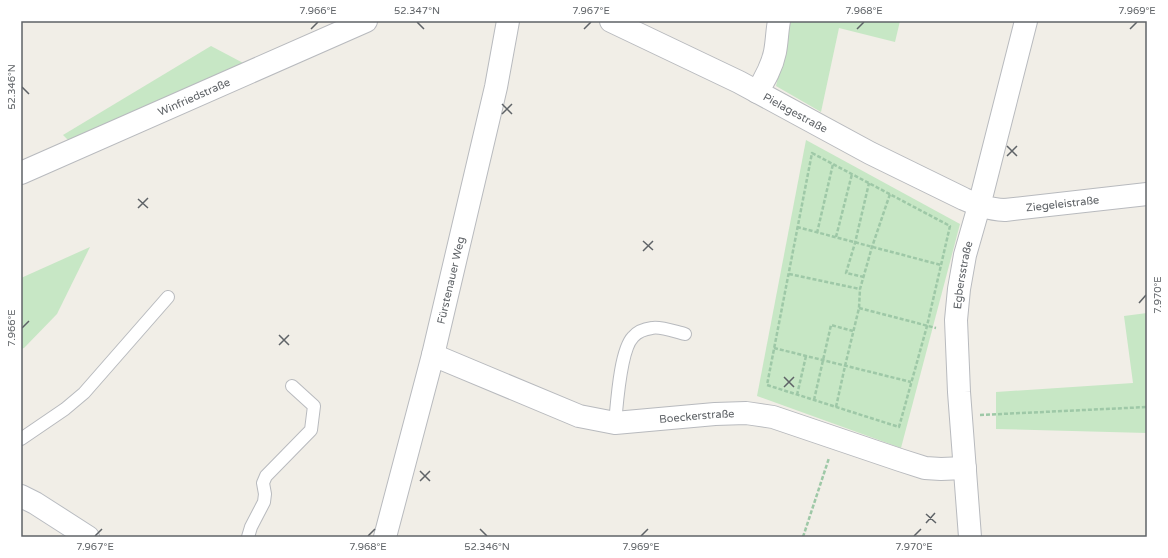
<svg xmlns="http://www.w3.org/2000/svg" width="1168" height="558" font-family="'Varela Round',sans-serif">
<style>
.green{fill:#c7e7c5}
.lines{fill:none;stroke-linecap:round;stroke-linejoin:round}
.lane-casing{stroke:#b8babe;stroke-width:14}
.street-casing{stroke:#b8babe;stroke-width:24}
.secondary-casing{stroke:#b9bcc1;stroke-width:24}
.path{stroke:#9ec8a7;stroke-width:2.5;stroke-dasharray:4 2;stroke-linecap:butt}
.lane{stroke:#fff;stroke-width:12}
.street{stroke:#fff;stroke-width:22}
.secondary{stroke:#fff;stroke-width:22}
.ticks{fill:none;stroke:#5f6367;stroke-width:1.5}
.labels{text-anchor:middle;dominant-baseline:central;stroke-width:3;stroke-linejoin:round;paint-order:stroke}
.street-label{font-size:11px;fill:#5f6367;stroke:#fff}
.neatline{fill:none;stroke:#5f6367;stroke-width:1.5}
.ticks-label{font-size:10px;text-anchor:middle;fill:#5f6367}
</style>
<rect width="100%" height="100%" fill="#f1eee7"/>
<!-- green -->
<g class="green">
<path d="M791,21h109l-5,21 -56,-14 -18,84 -45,-26z"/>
<path d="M211,46l36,19 -176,78 -8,-8z"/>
<path d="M806,140l154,84 -59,224 -144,-52z"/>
<path d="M90,247l-33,67 -33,34 -3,1v-71z"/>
<path d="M1147,313v120l-151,-4v-37l137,-9 -9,-67z"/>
</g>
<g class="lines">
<defs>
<g id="lane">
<path d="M615,423c2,-19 5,-73 18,-86 5,-6 11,-8 19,-9 8,-2 24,4 33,6"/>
<path d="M21,439l44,-30 19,-16 84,-96"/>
<path d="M248,537l3,-10 13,-25 1,-8 -2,-11 3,-7 45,-46 3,-24 -22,-20"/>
</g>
<g id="street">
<path id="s1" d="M611,21l128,61 131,71 94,46c16,7 24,10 41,11l142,-16"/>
<path d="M757,92c8,-13 15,-25 18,-40 2,-10 2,-21 4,-31"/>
<path id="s2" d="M21,173l345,-152"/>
<path id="s3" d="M433,355l146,61 36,7 100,-9 31,-1 27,4 127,43 25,8 16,1 24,-1"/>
<path id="s4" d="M385,537l48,-182 63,-268 12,-66"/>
<path id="s5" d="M970,537l-11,-145 -3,-72 3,-31 6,-34 14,-49 47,-185"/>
</g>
<path id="secondary" d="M21,496l14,7 53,34"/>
</defs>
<!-- lane casing -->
<use href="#lane" class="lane-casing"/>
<!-- street casing -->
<use href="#street" class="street-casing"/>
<!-- secondary casing -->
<use href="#secondary" class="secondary-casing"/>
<!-- path -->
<g class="path">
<path d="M812,153l138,73 -23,100 -28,101 -132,-42z"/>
<path d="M797,227l144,38"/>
<path d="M817,233l16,-69"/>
<path d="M836,237l16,-63"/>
<path d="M789,274l71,15"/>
<path d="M864,277l-18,-4 9,-30 14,-60"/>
<path d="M859,308l77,20"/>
<path d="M774,348l137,34"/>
<path d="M797,395l9,-39"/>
<path d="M814,400l17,-75 22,6"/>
<path d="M836,407l9,-41 14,-58 1,-19 12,-42 18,-53"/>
<path d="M980,415l167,-8"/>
<path d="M803,537l26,-79"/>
</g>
<!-- lane -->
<use href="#lane" class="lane"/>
<!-- street -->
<use href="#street" class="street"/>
<!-- secondary -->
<use href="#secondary" class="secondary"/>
</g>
<!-- ticks -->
<path class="ticks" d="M417,22l7,7M311,29l7,-7M584,29l7,-7M857,29l7,-7M1130,29l7,-7M22,87l7,7M502,104l10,10M502,114l10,-10M1007,146l10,10M1007,156l10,-10M138,199l10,9M138,208l10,-10M643,241l10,9M643,251l10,-10M1139,303l7,-8M22,328l7,-7M279,335l10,10M279,345l10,-10M784,377l10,10M784,387l10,-10M420,471l10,10M420,481l10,-10M926,514l10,9M926,523l9,-10M480,529l7,7M95,536l7,-7M368,536l7,-7M641,536l7,-7M914,536l7,-7"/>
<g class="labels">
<!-- street labels -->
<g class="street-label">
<text stroke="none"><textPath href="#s2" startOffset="189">Winfriedstraße</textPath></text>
<text stroke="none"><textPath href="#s1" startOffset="206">Pielagestraße</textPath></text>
<text stroke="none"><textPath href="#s1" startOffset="496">Ziegeleistraße</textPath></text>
<text stroke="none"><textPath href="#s5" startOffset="263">Egbersstraße</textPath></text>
<text stroke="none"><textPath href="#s4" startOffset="265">Fürstenauer Weg</textPath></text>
<text stroke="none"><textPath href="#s3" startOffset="277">Boeckerstraße</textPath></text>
</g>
</g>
<!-- border -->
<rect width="1168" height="558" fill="none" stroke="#ffffff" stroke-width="44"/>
<rect x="22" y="22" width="1124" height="514" class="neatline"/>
<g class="ticks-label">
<text x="318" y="14">7.966°E</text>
<text x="417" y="14">52.347°N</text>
<text x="591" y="14">7.967°E</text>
<text x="864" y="14">7.968°E</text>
<text x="1137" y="14">7.969°E</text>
<text transform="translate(11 87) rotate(-90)" y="4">52.346°N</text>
<text transform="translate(1157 295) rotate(-90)" y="4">7.970°E</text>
<text transform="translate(11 328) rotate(-90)" y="4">7.966°E</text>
<text x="95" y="550">7.967°E</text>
<text x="368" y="550">7.968°E</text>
<text x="487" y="550">52.346°N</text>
<text x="641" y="550">7.969°E</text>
<text x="914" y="550">7.970°E</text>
</g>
</svg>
